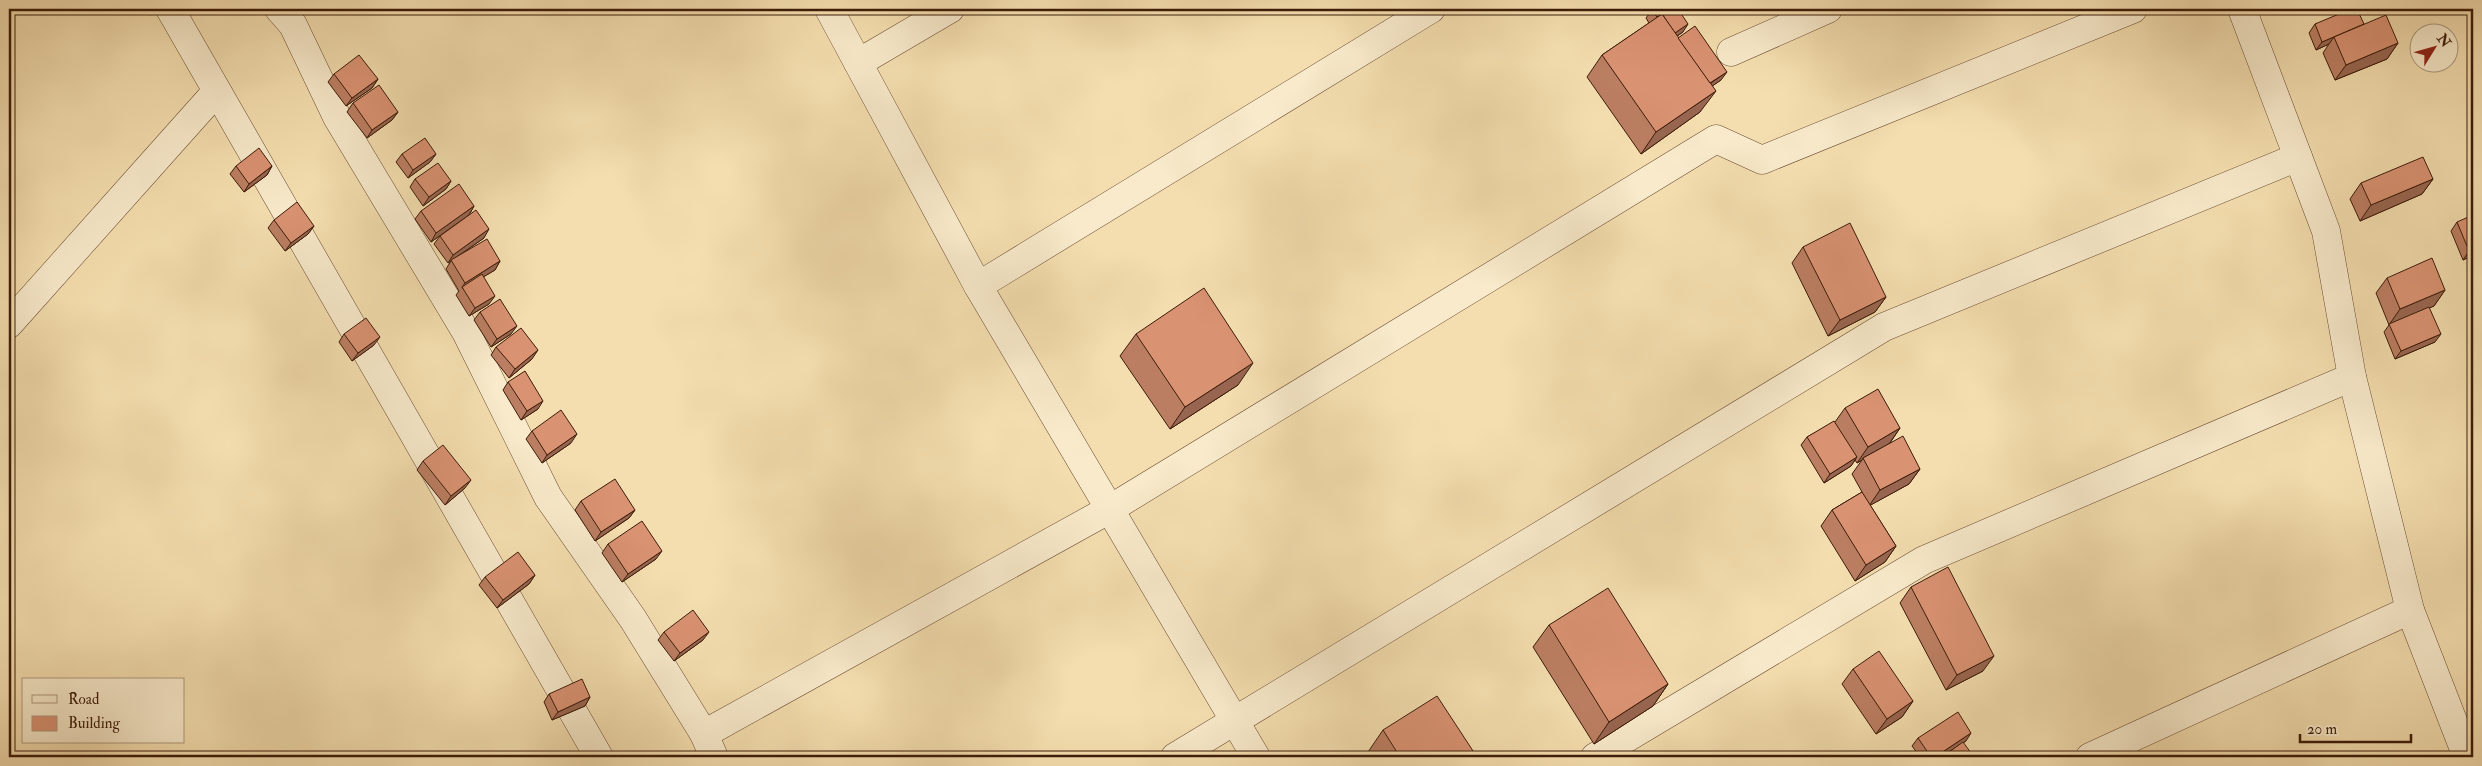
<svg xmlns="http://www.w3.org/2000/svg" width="2482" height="766" font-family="'IM FELL Double Pica',serif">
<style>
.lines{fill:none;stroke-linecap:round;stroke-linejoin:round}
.minor-casing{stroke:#6b4c33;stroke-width:29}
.tertiary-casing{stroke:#6b4c33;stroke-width:29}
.minor{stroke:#f8eacb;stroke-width:28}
.tertiary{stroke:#f8eacb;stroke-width:28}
.wall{fill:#bb7e62;stroke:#3d1c0a}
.shaded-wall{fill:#986650;stroke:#3d1c0a}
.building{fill:#d99272;stroke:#3d1c0a}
</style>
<rect width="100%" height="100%" fill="#f4deaf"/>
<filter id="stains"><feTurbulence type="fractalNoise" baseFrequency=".004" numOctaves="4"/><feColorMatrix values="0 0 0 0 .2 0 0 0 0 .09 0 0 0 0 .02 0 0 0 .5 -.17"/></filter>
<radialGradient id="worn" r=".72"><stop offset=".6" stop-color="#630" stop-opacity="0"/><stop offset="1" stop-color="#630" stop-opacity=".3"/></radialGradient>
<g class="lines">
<defs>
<g id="minor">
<path d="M170,9l429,748"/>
<path d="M279,9l14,16 44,92 129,215 82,165 85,122 71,115 10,23"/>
<path d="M829,9l149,277 278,471"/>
<path d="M1731,52l97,-43"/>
<path d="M858,63l92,-54"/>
<path d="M978,286l453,-277"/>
<path d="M9,324l207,-232"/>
<path d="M704,734l406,-225 606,-370 46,21 371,-151"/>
<path d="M1175,757l709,-430 414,-170"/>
<path d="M1595,757l329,-197 428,-183"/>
<path d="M2090,757l320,-147"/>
</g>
<path id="tertiary" d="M2242,9l84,222 26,146 58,233 57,147"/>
</defs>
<!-- minor casing -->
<use href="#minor" class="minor-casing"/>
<!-- tertiary casing -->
<use href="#tertiary" class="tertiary-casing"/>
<!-- minor -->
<use href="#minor" class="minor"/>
<!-- tertiary -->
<use href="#tertiary" class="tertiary"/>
</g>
<!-- wall -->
<g class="wall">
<path d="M145,9h13l-8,6z"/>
<path d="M1652,10l31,22 -6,4 44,44 -9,6 -12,26 -59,42 -54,-77 15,-22 47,-32 -3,-5z"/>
<path d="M2315,24h49l34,19 -11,16 -52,21 -12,-27 6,-9 -13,6 -7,-17z"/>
<path d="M334,74l44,5 -6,9 -26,18 -18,-24z"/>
<path d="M353,103l45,9 -6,8 -25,18 -20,-26z"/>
<path d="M402,154h34l-6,8 -22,16 -12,-16z"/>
<path d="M236,166h36l-5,9 -23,17 -14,-18z"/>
<path d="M415,179l36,2 -5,8 -23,17 -13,-19z"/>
<path d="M2433,179l-11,15 -62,27 -10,-22 11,-16z"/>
<path d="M474,206l-5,9 -38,27 -16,-23 6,-8z"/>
<path d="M274,220l40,6 -6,8 -23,17 -17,-23z"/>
<path d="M2457,222l16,33 -10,5 -12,-29z"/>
<path d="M440,236l44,2 -30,21 46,2 -5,9 -12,7 6,27 -20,12 -13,-21 3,-4 -13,-22 5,-8 -3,2 -14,-19z"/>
<path d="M1803,247l83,50 -11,15 -47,24 -36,-73z"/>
<path d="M2387,278l58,12 -11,16 -5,2 6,34 -40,17 -11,-27 5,-7 -13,-32z"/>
<path d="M480,312l31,22 -20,13 -17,-27z"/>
<path d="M344,334l30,11 -22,16 -13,-19z"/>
<path d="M1136,334l102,51 -68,44 -50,-73z"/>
<path d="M496,347l36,12 -23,19 -18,-23z"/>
<path d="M508,382l30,27 -17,11 -18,-30z"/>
<path d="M1845,408l55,20 -10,15 30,26 -11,15 -39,21 26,41 -11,16 -30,19 -34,-55 11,-16 30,-18 -10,-18 10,-14 -5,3 -2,-3 -4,6 -27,17 -23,-38 6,-8 28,-15z"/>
<path d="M532,431l39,12 -29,20 -16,-24z"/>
<path d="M423,461l42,27 -20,17 -28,-35z"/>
<path d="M581,501l54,9 -6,8 -34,23 -20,-31z"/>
<path d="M608,544l48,15 -34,23 -20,-29z"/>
<path d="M535,575l-6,9 -32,24 -18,-23 6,-8z"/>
<path d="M1911,587l72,84 -37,19 -46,-87z"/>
<path d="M1549,625l119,59 -15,22 -59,38 -61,-97z"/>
<path d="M664,632l39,8 -29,21 -16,-21z"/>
<path d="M1853,669l60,32 -11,16 -26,17 -34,-50z"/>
<path d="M549,694l41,3 -5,9 -33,14 -8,-18z"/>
<path d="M1383,730l94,27h-106l-3,-5z"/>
<path d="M1918,738l48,3 -25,16h-21l-8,-11z"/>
</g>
<!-- shaded-wall -->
<g class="shaded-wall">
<path d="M155,9h3l-8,6z"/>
<path d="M1688,24l-5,8 -19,13 6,-9z"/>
<path d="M2364,24l-30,13 -5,7 -13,6 6,-8z"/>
<path d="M2398,43l-11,16 -52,21 11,-15z"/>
<path d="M1727,72l-6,8 -22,15 6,-8z"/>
<path d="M378,79l-6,9 -26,18 6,-8z"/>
<path d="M1716,91l-16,21 -59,42 15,-22z"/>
<path d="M398,112l-6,8 -25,18 5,-8z"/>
<path d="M436,154l-6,8 -22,16 5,-8z"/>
<path d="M272,166l-5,9 -23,17 5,-8z"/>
<path d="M2433,179l-11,15 -62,27 11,-16z"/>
<path d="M451,181l-5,8 -23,17 6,-9z"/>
<path d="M474,206l-5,9 -38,27 5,-9z"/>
<path d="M314,226l-6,8 -23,17 6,-8z"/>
<path d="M489,229l-5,9 -36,25 5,-8z"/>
<path d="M2473,249v6l-10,5 6,-9z"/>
<path d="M500,261l-5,9 -32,19 -1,-2 3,-4z"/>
<path d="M2445,290l-11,16 -45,19 11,-16z"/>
<path d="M495,296l-6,8 -20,12 6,-8z"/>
<path d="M1886,297l-11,15 -47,24 12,-16z"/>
<path d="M517,326l-6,8 -20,13 6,-8z"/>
<path d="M2441,334l-6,8 -40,17 6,-8z"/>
<path d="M380,337l-6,8 -22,16 6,-8z"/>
<path d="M538,350l-6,9 -23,19 6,-9z"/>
<path d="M1253,363l-15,22 -68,44 15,-22z"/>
<path d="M543,401l-5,8 -17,11 6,-9z"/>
<path d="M1900,428l-11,16 -26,14 -1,2 -5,3 11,-16z"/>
<path d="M577,434l-6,9 -29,20 5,-8z"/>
<path d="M1857,457l-6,9 -27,17 6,-9z"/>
<path d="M1920,469l-11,15 -40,22 11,-16z"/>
<path d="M471,480l-6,8 -20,17 6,-9z"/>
<path d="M635,510l-6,8 -34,23 6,-9z"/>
<path d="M1896,546l-11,16 -30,19 11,-16z"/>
<path d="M662,551l-6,8 -34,23 6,-8z"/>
<path d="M535,575l-6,9 -32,24 6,-8z"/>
<path d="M709,632l-6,8 -29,21 6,-8z"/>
<path d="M1994,656l-11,15 -37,19 11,-15z"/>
<path d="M1668,684l-15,22 -59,38 15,-22z"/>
<path d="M590,697l-5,9 -33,14 6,-8z"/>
<path d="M1913,701l-11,16 -26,17 11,-15z"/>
<path d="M1971,733l-5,8 -25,16h-6z"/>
</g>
<!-- building -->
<g class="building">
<path d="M1653,9h25l10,15 -13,9 -13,-19 -5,3 -5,-7z"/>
<path d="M2351,9h6l7,15 -42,18 -7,-18z"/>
<path d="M1662,14l54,77 -60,41 -54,-77z"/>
<path d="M2386,15l12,28 -52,22 -12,-28z"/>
<path d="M1695,26l32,46 -17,11 -32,-45z"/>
<path d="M359,55l19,24 -26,19 -18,-24z"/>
<path d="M379,85l19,27 -26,18 -19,-27z"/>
<path d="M425,138l11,16 -23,16 -11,-16z"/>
<path d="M259,148l13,18 -23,18 -13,-18z"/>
<path d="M2423,157l10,22 -62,26 -10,-22z"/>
<path d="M438,163l13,18 -22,16 -14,-18z"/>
<path d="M459,184l15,22 -38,27 -15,-22z"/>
<path d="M297,202l17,24 -23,17 -17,-23z"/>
<path d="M476,210l13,19 -36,26 -13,-19z"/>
<path d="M2473,215v34l-4,2 -12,-29z"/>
<path d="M1850,223l36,74 -46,23 -37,-73z"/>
<path d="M487,239l13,22 -35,22 -14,-23z"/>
<path d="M2432,258l13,32 -45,19 -13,-31z"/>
<path d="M482,274l13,22 -20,12 -13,-21z"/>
<path d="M1204,288l49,75 -68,44 -49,-73z"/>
<path d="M500,299l17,27 -20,13 -17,-27z"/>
<path d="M2429,307l12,27 -40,17 -12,-27z"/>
<path d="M366,318l14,19 -22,16 -14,-19z"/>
<path d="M521,328l17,22 -23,19 -19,-22z"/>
<path d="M525,371l18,30 -16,10 -19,-29z"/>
<path d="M1878,389l22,39 -32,19 -23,-39z"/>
<path d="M561,410l16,24 -30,21 -15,-24z"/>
<path d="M1834,421l23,36 -27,17 -23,-37z"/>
<path d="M1903,436l17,33 -40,21 -17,-32z"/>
<path d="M443,445l28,35 -20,16 -28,-35z"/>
<path d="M615,479l20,31 -34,22 -20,-31z"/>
<path d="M1862,492l34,54 -30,19 -34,-55z"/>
<path d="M642,521l20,30 -34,23 -20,-30z"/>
<path d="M518,552l17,23 -32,25 -18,-23z"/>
<path d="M1948,567l46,89 -37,19 -46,-88z"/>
<path d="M1608,588l60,96 -59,38 -60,-97z"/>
<path d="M693,610l16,22 -29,21 -16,-21z"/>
<path d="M1879,651l34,50 -26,18 -34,-50z"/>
<path d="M582,679l8,18 -32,15 -9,-18z"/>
<path d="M1437,696l40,61h-77l-17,-27z"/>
<path d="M1958,712l13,21 -36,24h-4l-13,-19z"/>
<path d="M1963,742l11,15h-32z"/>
</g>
<!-- margin -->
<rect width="2482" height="766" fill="none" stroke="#f4deaf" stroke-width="30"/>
<rect x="10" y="10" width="2462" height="746" fill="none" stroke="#3d1c0a" stroke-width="2.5"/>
<rect x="15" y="15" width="2452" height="736" fill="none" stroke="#3d1c0a"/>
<!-- legend -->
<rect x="22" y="678" width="162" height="65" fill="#f8eacb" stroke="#ad987e"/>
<rect x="32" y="695" width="25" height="8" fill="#f8eacb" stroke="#ad987e"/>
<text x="68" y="704" font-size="15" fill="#3d1c0a">Road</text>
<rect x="32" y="716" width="25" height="15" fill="#d99272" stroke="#ad987e"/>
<text x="68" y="728" font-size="15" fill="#3d1c0a">Building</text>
<!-- north arrow -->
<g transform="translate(2434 48) rotate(53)"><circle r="24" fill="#f8eacb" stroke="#ad987e"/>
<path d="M0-4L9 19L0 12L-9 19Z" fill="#8f2418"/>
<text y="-8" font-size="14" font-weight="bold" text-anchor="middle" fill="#3d1c0a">N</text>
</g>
<!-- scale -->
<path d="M2300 734v8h111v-8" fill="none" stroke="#3d1c0a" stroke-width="2.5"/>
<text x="2307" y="734" font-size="15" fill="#3d1c0a" stroke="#f8eacb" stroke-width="4" paint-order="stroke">20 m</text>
<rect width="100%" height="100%" filter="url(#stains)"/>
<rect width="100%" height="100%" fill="url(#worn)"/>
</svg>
